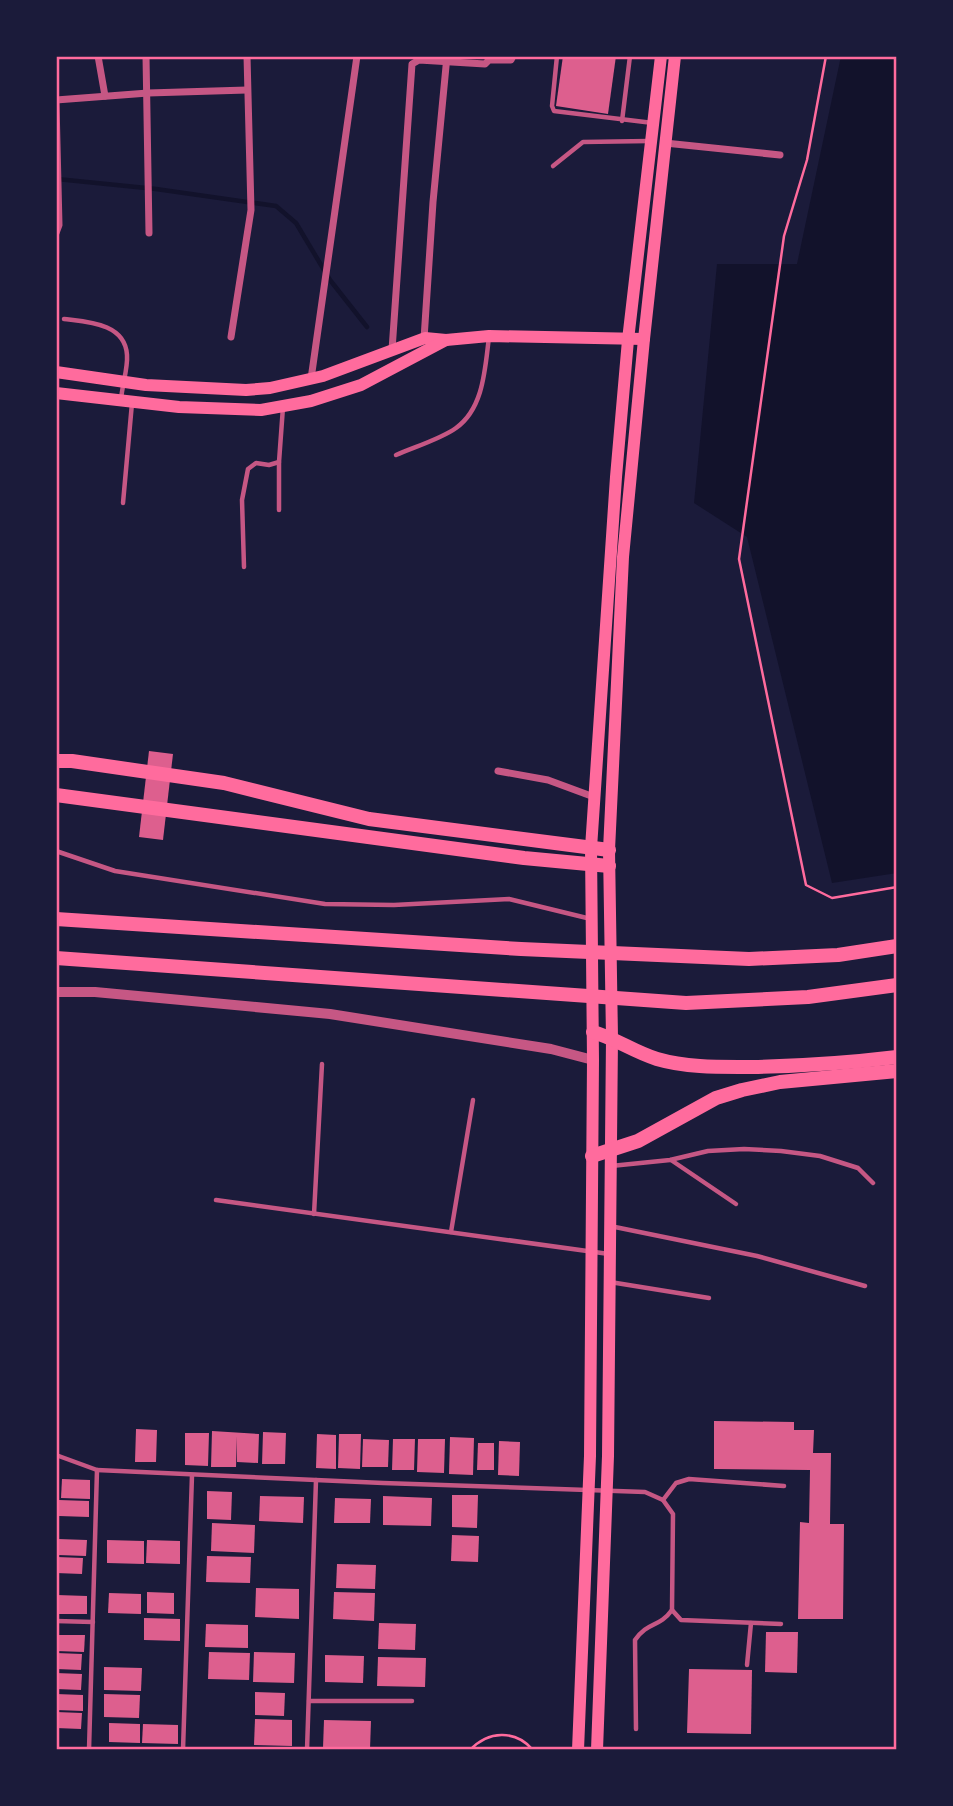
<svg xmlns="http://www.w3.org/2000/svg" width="953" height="1806" font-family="Roboto,sans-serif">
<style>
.water{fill:#12122b}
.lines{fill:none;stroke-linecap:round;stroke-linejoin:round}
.stream{stroke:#12122b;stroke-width:4.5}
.building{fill:#dd5f8e}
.path{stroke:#ff6b9d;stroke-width:2.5}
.service{stroke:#c65784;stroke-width:4.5}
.minor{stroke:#c65784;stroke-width:7}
.tertiary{stroke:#c65784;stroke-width:10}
.secondary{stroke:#ff6b9d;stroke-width:12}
.primary{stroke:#ff6b9d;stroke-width:12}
.motorway{stroke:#ff6b9d;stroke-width:14}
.neatline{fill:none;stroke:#ff6b9d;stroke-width:2.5}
</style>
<rect width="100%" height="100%" fill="#1b1b3a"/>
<!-- water -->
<path class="water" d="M841,56h56v817l-65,10 -85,-346 -53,-34 23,-239h80z"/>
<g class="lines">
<!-- stream -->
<path class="stream" d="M57,179l99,10 120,17 20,17 34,57 37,47"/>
</g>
<!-- building -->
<g class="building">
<path d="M563,56h53l-8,58 -52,-8z"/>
<path d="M149,751l24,3 -10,86 -24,-3z"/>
<path d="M714,1421l80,1v8h20l-1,23h18l-1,71h14l-1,95h-45l2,-97 9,1 1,-53 -96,-1z"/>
<path d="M136,1429l21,1 -1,32h-21z"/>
<path d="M212,1431l47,3 -1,29 -21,-1v-26l-1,31h-25z"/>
<path d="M263,1432l23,1 -1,31h-23z"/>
<path d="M185,1433h24l-1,33 -23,-1z"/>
<path d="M317,1434l19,1v34l-20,-1z"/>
<path d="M339,1434h22l-1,35 -22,-1z"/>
<path d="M450,1437l24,1 -1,37 -24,-1z"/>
<path d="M363,1439l26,1 -1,27h-26z"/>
<path d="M393,1439h22l-1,31h-22z"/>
<path d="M418,1439h27l-1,34 -27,-1z"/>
<path d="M499,1441l21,1 -1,34 -21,-1z"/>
<path d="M478,1443h16v27h-17z"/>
<path d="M62,1479l28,1v19l-29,-1z"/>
<path d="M207,1491l25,1 -1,28 -24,-1z"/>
<path d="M452,1495h26l-1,33 -25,-1z"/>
<path d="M260,1496l44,1 -1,26 -44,-2z"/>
<path d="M383,1496l49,2 -1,28 -48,-1z"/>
<path d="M335,1498l36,1 -1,24h-36z"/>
<path d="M59,1500l30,1v16l-30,-1z"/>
<path d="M212,1523l43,2 -1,28 -43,-2z"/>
<path d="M452,1535l27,1 -1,26 -27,-1z"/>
<path d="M58,1539l29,1 -1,16 -28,-1z"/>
<path d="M107,1540l37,1v23l-37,-1z"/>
<path d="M147,1540l33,1v23l-34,-1z"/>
<path d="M207,1556l44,1 -1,26 -44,-1z"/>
<path d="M57,1557l26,1 -1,16 -26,-1z"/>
<path d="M337,1564l39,1 -1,24 -39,-1z"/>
<path d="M256,1588l43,1v30l-44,-2z"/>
<path d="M147,1592l27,1v21l-27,-1z"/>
<path d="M334,1592l41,1 -1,28 -41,-2z"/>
<path d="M109,1593l32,1v20l-33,-1z"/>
<path d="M57,1595l30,1v18h-30z"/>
<path d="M144,1618l36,1v22l-36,-1z"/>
<path d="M379,1623l37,1 -1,26 -37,-1z"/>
<path d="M206,1624l42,1v23l-43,-1z"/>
<path d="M766,1632h32l-1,41 -32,-1z"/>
<path d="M57,1635h28l-1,17 -28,-1z"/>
<path d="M209,1652l41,1 -1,27 -41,-1z"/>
<path d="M254,1652l41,1 -1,30 -41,-1z"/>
<path d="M56,1653l26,1 -1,16 -25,-1z"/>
<path d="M325,1655l39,1 -1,27 -38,-1z"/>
<path d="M378,1657l48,1 -1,29 -48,-1z"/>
<path d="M104,1667l38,1 -1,23 -37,-1z"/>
<path d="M689,1669l63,1 -1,64 -64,-1z"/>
<path d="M56,1673l26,1 -1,16 -25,-1z"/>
<path d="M255,1692l30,1 -1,23 -29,-1z"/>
<path d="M56,1694l27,1v16l-27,-1z"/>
<path d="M104,1694l36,1 -1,23 -35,-1z"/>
<path d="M56,1712l26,1 -1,16 -25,-1z"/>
<path d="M255,1719l37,1v26l-38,-1z"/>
<path d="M324,1720l47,1 -1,28 -47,-1z"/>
<path d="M109,1723l31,1v19l-31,-1z"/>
<path d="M143,1724l35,1v19l-36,-1z"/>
<rect x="107" y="1747" width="31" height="3"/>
</g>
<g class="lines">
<!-- path -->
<g class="path">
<path d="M826,56l-19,104 -23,76 -45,323 67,326 26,13 65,-11"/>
<path d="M470,1750c18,-19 45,-21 63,0"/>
</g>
<!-- service -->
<g class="service">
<path d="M557,56l-5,50 2,5 99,12"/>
<path d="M622,121l8,-65"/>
<path d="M553,166l30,-24 66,-1"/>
<path d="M64,319c23,3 61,4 63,36 1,14 -5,30 -6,45"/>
<path d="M396,455c18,-8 45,-16 60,-27 28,-20 29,-60 33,-91"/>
<path d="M123,503l9,-100"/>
<path d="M279,510v-48"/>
<path d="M244,567l-2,-67 6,-31 8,-6 13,2 10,-3 4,-55"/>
<path d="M56,851l59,20 210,33 69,1 115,-6 82,20"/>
<path d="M671,1160l65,44"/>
<path d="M611,1166l59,-6 38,-9 36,-2 37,2 39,5 38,12 15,15"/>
<path d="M216,1200l393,54"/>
<path d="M314,1214l8,-150"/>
<path d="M610,1226l147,30 108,30"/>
<path d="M451,1232l22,-132"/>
<path d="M610,1282l99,16"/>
<path d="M56,1455l41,15 286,13 262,9 18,8 10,14 -1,96c-13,18 -24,11 -37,30l1,89"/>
<path d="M663,1500l13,-17 13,-4 95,7"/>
<path d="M672,1610l9,10 100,4"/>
<path d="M56,1621l37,1"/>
<path d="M747,1665l4,-42"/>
<path d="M309,1701h103"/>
<path d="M89,1750l8,-280"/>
<path d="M183,1750l9,-275"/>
<path d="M307,1750l9,-270"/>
</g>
<!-- minor -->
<g class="minor">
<path d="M98,56l7,40"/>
<path d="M146,56l3,177"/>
<path d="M56,100l92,-7 99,-3"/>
<path d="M56,103l3,122 -3,8"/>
<path d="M665,143l115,12"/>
<path d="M231,337l20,-127 -4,-154"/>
<path d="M424,339l9,-137 14,-146"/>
<path d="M392,350l20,-286 7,-4 66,4 4,-4h22l2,-4"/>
<path d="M311,379l46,-323"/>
<path d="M498,771l50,9 46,17"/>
</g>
<!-- tertiary -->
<path class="tertiary" d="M56,992h39l235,22 221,35 42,11"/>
<!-- secondary -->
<g class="secondary">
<path d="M56,372l90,13 100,5 24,-2 53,-12 102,-38 21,2 43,-4 155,3"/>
<path d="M56,393l123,14 82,3 50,-9 50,-16 85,-45"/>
</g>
<!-- primary -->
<g class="primary">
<path d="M578,1750l12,-294 3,-396 -2,-212 25,-371 12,-137 33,-284"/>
<path d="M597,1750l11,-294 4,-418 -3,-188 14,-293 21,-218 31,-283"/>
</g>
<!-- motorway -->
<g class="motorway">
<path d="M56,761h16l152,22 145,36 240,31"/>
<path d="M56,795l468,63 85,8"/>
<path d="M56,919l465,30 228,10 89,-4 59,-9"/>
<path d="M56,958l630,45 122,-6 89,-12"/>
<path d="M593,1032c22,6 41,20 64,27 31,9 63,8 95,8 51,-1 95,-4 145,-10"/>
<path d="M592,1156l46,-15 78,-43 26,-8 38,-8 117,-11"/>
</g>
</g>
<!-- border -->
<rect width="953" height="1806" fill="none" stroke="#1b1b3a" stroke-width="116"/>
<rect x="58" y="58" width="837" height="1690" class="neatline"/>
</svg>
